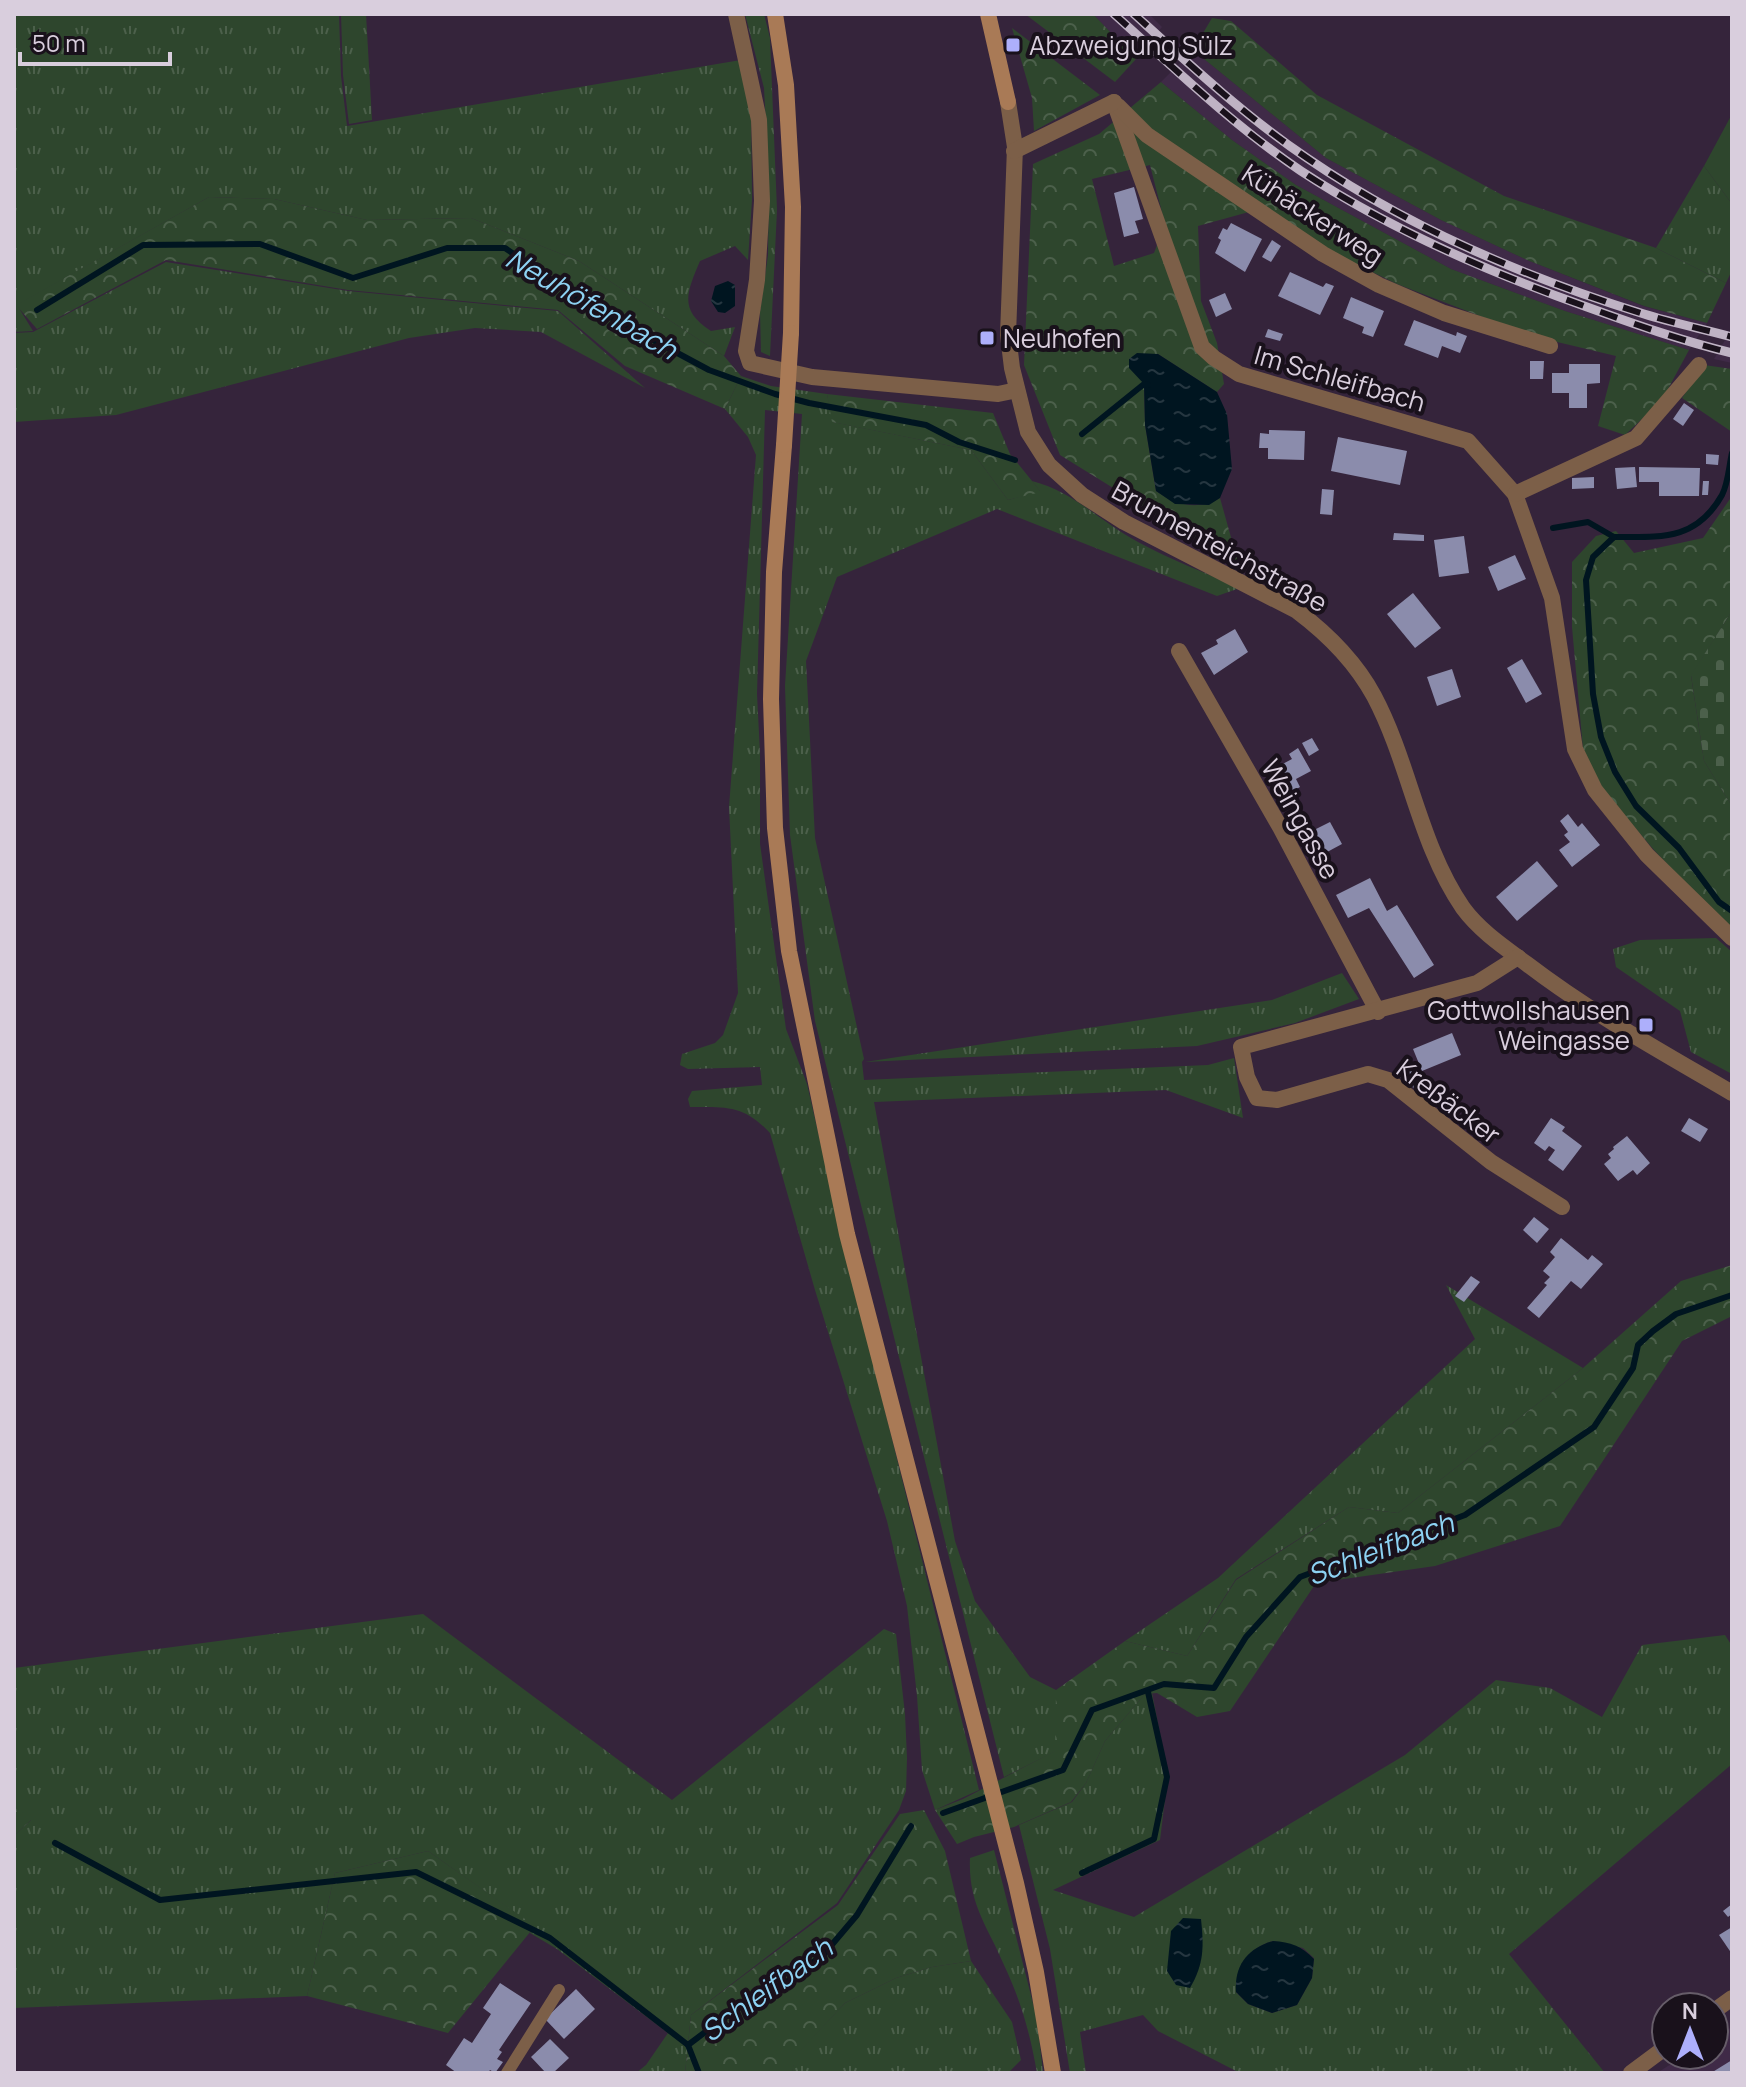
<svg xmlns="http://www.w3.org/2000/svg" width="1746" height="2087" font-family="Manrope,sans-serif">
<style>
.built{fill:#3f2a47}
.grass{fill:url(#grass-tufts);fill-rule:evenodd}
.forest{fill:url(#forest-crowns);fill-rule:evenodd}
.cemetery{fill:url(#cemetery-stones)}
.pitch{fill:#2e462d}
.water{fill:url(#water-ripples)}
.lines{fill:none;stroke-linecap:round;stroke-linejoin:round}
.stream{stroke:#001520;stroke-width:6}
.building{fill:#8b8cac}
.lane{stroke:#7c5f48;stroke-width:12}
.street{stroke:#7c5f48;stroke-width:16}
.secondary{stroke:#a97a56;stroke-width:16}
.rail-casing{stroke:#bfb3c4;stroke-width:9}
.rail{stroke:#19111b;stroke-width:6;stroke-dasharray:18;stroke-linecap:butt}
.secondary-bridge{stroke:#a97a56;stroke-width:16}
.poi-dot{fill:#adaffb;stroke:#19111b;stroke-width:3}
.labels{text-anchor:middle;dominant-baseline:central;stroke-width:8;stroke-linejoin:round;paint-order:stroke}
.poi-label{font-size:26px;fill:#d9cedd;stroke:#19111b;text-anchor:start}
.street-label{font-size:26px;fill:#d9cedd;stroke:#19111b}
.water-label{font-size:28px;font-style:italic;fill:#8dd2f3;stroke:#19111b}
</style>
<defs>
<pattern id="grass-tufts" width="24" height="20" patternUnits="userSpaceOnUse" patternTransform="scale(2)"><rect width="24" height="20" fill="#2e462d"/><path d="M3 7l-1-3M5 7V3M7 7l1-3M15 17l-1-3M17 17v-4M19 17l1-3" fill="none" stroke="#4c604b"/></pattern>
<pattern id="forest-crowns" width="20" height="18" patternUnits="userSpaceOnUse" patternTransform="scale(2)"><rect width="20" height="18" fill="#2e462d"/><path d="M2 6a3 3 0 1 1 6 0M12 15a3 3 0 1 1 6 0" fill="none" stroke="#4c604b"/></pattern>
<pattern id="cemetery-stones" width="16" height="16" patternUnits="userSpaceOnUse" patternTransform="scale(2)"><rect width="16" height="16" fill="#2e462d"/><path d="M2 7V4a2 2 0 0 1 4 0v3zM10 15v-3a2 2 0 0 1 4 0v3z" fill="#4c604b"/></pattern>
<pattern id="water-ripples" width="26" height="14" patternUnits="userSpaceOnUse" patternTransform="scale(2)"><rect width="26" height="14" fill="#001520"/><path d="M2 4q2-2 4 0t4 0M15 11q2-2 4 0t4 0" fill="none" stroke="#253640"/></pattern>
</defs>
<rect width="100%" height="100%" fill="#35243b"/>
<!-- built -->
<g class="built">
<path d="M1093,14h56l13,13 -26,32z"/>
<path d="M1193,50l133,108 115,62 86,40 116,46 64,17 -18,27 -124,-39 -114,-42 -155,-84 -64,-45 -71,-58z"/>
<path d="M1732,328v35l-18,-4z"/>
<path d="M1732,2027v46h-75l28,-18h29v-18z"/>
</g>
<!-- grass -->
<g class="grass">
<path d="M14,14h325l2,62 6,50 394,-66 10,47 1,93 -4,60 -13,-14 -35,15c-13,31 -22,49 11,70l24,-4 -11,29 -145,-95 -108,-43 -104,2 -93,-21 -65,-2 -192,108 16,26 -19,1z"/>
<path d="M341,14h25l6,106 -23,4 -6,-49z"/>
<path d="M745,14h19l6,24 7,172 -7,146 -9,-4 -1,-40 8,-57 1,-74 -5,-93z"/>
<path d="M1704,166l28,38v66l-6,13 -70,-35z"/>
<path d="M166,262l182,29 210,20 87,77 -104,-56 -66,-4 -66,10 -293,77 -102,7v-89l19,-1z"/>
<path d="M741,376l30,10 56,8 6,28 138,28 37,50 32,-9 -8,-10c43,11 68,41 106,61 33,18 68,31 102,46l-23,8 -220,-87 -160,68 -31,84 9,177 49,221 -2,3 2,18 344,-15 26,-7 9,60 -77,-28 -292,12 81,439 20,60 55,76 26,13v61l-52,26 -189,-756 -25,-186 -5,-149 17,-272 -37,-4 -8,284 3,59v91l26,185 21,55 36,157 136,549 -44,20 -13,-40 -5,-74 -10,-90 -20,-85 -72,-231 -45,-157c-26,-28 -43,-26 -80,-26l-2,-8 4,-8 70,-6 -2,-18 -72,2 -8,-4 2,-11 33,-11 8,-8 15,-42 -9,-186 27,-352 -8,-18 -23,-28z"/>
<path d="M1716,938l16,14v122l-41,-22 -11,-41 -64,-44 -3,-18 27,-9z"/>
<path d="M1342,973l17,26 -64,24 -98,23 -332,16 407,-62z"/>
<path d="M1446,1285l137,83 -185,145 -49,-6 -113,72 -49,77 -62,-15 93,-63 257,-239z"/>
<path d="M423,1614l249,186 212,-171 12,5 9,80 2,44 -1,33 -7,19 -62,93 -146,112 -6,58h-49l10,-8 22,-32 -111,-84 -27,-16 4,-7 -106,-75 -93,22 -28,123 -293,12v-172l17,-16 -17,-14v-138z"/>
<path d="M1725,1635l7,11v118l-223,190 96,119h-365l-82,-42 -15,-16 -63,17 6,41h-16l-20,-124 -31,-124 53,-23 14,-19 19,-42 40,-47 7,-1 16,82 -8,65 -107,50 81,27 271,-162 91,-75 54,8 52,29 40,-72zM1273,1941l30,7 11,10 -2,20 -15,27 -25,8 -24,-9 -12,-12c8,-27 7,-42 37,-51z"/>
<path d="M994,1850l43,169 6,54h-6c-7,-40 -16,-72 -33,-108 -17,-40 -36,-61 -34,-107z"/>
<path d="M971,1961l41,61 9,38 -13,13h-216l3,-17 50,-53 51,-25 36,-11z"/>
</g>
<!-- forest -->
<g class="forest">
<path d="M1025,14h68l43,45 -21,23z"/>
<path d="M1212,18l19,3 86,74 187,101 152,52 70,35 -19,40 -63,-17 -117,-46 -86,-40 -115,-62 -133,-108z"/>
<path d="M1012,28l88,67 -66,36 -2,-33z"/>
<path d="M1161,82l71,58 64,45 155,84 114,42 124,39 -27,50 -37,35 -27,-9 18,-70 -84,-20 -135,-52 -70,-34 -60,-43 -69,19 3,75 16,42 7,41 -7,8 -59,-38 -14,30 1,41 11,66c21,14 41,20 64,7l19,68 -179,-111 -36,-90 9,-201 66,-30zM1150,165l15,59 -11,29 -40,13 -22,-87z"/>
<path d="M209,197l65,2 93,21 104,-2 108,43 145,95 17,20 -16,33 -100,-43 -67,-56 -210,-20 -182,-30 -129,69 -21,-24z"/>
<path d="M1704,365l28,4v63l-50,-34z"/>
<path d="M827,394l166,19 17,41 31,38 -33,8 -37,-50 -139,-28z"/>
<path d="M1732,496v115l-41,65 13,85 28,45v126l-78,-82 -53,-62 -18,-39 -11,-122v-65l24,-26 20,-5 18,22 69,-15z"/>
<path d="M1732,1265v51l-50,25 -122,185 -125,40 -119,17 -86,128 -33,6 -40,-24 -12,1 -40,47 -19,42 -15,19 -57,25 -40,10 -17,7 -22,-34 28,-11 92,-48 1,-61 69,-49 62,15 49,-76 113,-73 49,6 185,-145 98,-87z"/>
<path d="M14,1806l18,13 -18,17z"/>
<path d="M924,1810l21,41 26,110 -39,6 -36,11 -51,25 -49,53 -4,17h-107l6,-58 147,-110 62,-91z"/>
<path d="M428,1851l107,75 -87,107 -141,-37 28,-123z"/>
</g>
<!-- cemetery -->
<path class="cemetery" d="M1732,611v195l-28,-45 -13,-86z"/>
<!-- pitch -->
<path class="pitch" d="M1732,114v90l-28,-38z"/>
<!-- water -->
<g class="water">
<path d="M728,281l7,4v21l-10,7 -7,-1 -7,-11 4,-15z"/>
<path d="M1137,353l21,1 59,38 10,22 5,55 -12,29 -11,7 -34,-1 -19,-13 -11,-66 -1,-41 -15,-16v-9z"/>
<path d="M1183,1918l18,1c3,28 3,45 -11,69l-14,-3 -9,-14 4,-40z"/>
<path d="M1273,1941c18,1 28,5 41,18l-2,19 -15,27 -25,8 -24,-9 -12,-12c-2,-27 12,-44 37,-51z"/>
</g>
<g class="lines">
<!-- stream -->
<g class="stream">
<path d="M37,310l106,-65 117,-1 93,34 94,-30h58l83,57 121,65 66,24 34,9 117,22 33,17 56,18"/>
<path d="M1082,434l62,-50 4,1"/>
<path d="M1732,453c-3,13 -4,31 -10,42 -26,46 -61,42 -108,42l-21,20 -7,23 7,114 8,43 14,35 21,34 43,42 40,54 13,9"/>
<path d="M1553,528l35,-6 26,15"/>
<path d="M943,1813l120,-43 29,-60 72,-26 50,4 32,-51 54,-60 165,-62 129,-88 39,-59 5,-23 15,-14 23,-17 56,-19"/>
<path d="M55,1843l105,57 256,-28 134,66 138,107"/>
<path d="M1082,1873l72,-34 13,-62 -19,-85"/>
<path d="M699,2073l-11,-28 45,-34 57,-31 34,-26 33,-39 54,-89"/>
</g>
</g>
<!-- building -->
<g class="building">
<path d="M1134,187l9,32 -8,2 4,12 -15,4 -10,-44z"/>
<path d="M1231,223l31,16 -17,33 -30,-19 6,-13 -3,-2 5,-10 4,2z"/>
<path d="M1272,240l9,6 -10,16 -9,-5z"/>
<path d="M1290,272l33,15 3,-4 8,3 -14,29 -42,-19z"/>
<path d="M1225,293l7,16 -16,8 -7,-17z"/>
<path d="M1351,297l33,14 -11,26 -11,-4 2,-6 -21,-9z"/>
<path d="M1414,320l42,16 1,-4 10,4 -7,17 -18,-7 -4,12 -34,-13z"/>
<path d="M1268,329l15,5 -3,7 -15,-4z"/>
<path d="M982,333h8v11h-7z"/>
<path d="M1530,361h14l-1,18h-13z"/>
<path d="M1569,364h31v19l-13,1v24h-18v-15h-17v-20h17z"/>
<path d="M1684,403l10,7 -11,16 -10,-7z"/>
<path d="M1269,430l36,1 -1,29 -36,-1v-11h-9l1,-15 9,1z"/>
<path d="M1338,437l69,14 -7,34 -69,-14z"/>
<path d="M1706,454l13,1 -1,10 -12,-1z"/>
<path d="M1635,467l2,20 -20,2 -2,-21z"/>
<path d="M1639,467l61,1 -1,28h-40v-14h-20z"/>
<path d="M1594,477v11l-22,1v-11z"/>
<path d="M1703,481h6l-1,14h-6z"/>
<path d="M1322,489l12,1 -2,25 -12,-1z"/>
<path d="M1394,533l30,2v6l-31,-1z"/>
<path d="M1464,536l5,37 -30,4 -5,-37z"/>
<path d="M1515,555l11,24 -28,12 -10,-24z"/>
<path d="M1413,593l28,35 -26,20 -28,-34z"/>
<path d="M1235,629l13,23 -34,23 -13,-22 17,-9 -2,-4z"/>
<path d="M1522,659l20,35 -16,9 -19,-35z"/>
<path d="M1452,669l9,28 -24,9 -10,-29z"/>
<path d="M1312,738l7,12 -10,6 -7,-13z"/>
<path d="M1298,748l13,23 -15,8 4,8 -14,8 -5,-9 4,-2 -10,-16 17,-9 -3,-5z"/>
<path d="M1568,814l10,13 4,-4 18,22 -28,22 -13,-17 11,-8 -6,-7 4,-3 -8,-11z"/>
<path d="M1330,822l12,22 -26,14 -12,-23z"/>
<path d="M1537,861l21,25 -41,35 -21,-24z"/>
<path d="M1370,878l17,33 10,-6 37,60 -20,13 -45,-70 -21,10 -12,-23z"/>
<path d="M1452,1033l9,22 -39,16 -9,-22z"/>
<path d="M1402,1060l26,20 -9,12 -26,-20z"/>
<path d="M1551,1118l14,9 -3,4 20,15 -19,25 -15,-11 7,-10 -6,-4 -4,5 -11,-8z"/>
<path d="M1689,1118l19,11 -8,13 -19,-11z"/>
<path d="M1627,1136l23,27 -13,12 -4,-5 -15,11 -14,-17 7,-6 -3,-4 6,-5 -1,-2z"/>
<path d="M1534,1217l15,12 -12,14 -14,-13z"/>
<path d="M1561,1238l27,22 4,-5 11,9 -22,25 -10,-8 -32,37 -12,-10 20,-23 -3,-2 6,-6 -7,-6 12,-14 -5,-5z"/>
<path d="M1471,1276l9,6 -16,20 -9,-6z"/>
<path d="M1732,1904v10l-4,3 -5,-6z"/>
<path d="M1732,1927v27l-13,-19z"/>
<path d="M500,1983l31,20 -32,47 3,2 -5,7 6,3 -8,11 -5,-3 -2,3h-31l-11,-8 18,-27 8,5 19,-29 -8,-6z"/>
<path d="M576,1989l19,20 -31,30 -19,-20z"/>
<path d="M550,2039l19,19 -16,15h-7l-15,-16z"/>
<path d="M1732,2060v13h-21z"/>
</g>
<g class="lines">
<!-- lane -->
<path class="lane" d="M507,2073l52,-83"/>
<!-- street -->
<g class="street">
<path d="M736,14l23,106 3,81 -5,79 -11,71 4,12 62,14 186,17 19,-4"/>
<path d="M1008,102l7,45 -7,188 4,33 16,64 21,33 33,30 42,27 173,89c32,24 58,50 77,85 36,68 45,148 89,212 17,23 41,39 64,56 64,49 135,88 205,129"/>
<path d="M1114,102l88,245 12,11 25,16 229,67 47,53 37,104 23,151 20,41 52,65 85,83"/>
<path d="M1118,106l29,29 176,119 56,31 65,28 106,33"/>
<path d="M1014,151l100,-49"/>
<path d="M1515,494l121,-56 63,-73"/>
<path d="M1179,651l101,176 98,185"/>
<path d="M1518,957l-41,26 -236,64 6,30 10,21 20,2 91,-26 20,6 103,82 71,45"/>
<path d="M1714,2011l18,-13"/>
<path d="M1631,2073l35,-26"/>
</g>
<!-- secondary -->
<g class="secondary">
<path d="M775,14l11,71 7,122 -2,126"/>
<path d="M988,14l20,88"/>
<path d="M784,445l-10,127 -3,127 4,129 14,123 58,283 169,649 20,89 17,101"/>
</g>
<defs>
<g id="rail">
<path d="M1114,14c60,54 120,112 187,157 88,58 187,101 286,136 47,17 95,34 145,46"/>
<path d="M1134,14c55,50 111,102 173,144 101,69 220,120 337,156 29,9 59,15 88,23"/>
</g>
</defs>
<!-- rail casing -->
<use href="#rail" class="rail-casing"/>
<!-- rail -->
<use href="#rail" class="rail"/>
<!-- secondary-bridge -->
<path class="secondary-bridge" d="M784,445l7,-112"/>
</g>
<!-- markers -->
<g class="poi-dot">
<rect x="1005" y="37" width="16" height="16" rx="4"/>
<rect x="979" y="330" width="16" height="16" rx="4"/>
<rect x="1638" y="1017" width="16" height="16" rx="4"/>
</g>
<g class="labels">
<!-- poi labels -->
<g class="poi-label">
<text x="1029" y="45">Abzweigung Sülz</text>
<text x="1003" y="338">Neuhofen</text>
<text x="1630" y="1010" text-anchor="end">Gottwollshausen<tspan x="1630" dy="30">Weingasse</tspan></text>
</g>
<!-- street labels -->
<g class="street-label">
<text transform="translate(1313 214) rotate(33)">Kühäckerweg</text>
<text transform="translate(1340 378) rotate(16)">Im Schleifbach</text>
<text transform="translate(1220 546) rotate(29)">Brunnenteichstraße</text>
<text transform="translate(1301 819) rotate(61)">Weingasse</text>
<text transform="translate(1449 1101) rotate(37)">Kreßäcker</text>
</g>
<!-- water labels -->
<g class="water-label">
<text transform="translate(592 303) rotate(30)">Neuhöfenbach</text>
<text transform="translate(1380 1548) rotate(-21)">Schleifbach</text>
<text transform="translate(766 1989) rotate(-36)">Schleifbach</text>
</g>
</g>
<!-- border -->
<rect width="1746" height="2087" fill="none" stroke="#d9cedd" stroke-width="32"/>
<!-- north arrow -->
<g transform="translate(1690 2031)"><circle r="38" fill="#19111b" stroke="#665d69" stroke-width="2"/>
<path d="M0-6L14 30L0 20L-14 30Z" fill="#adaffb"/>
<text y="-12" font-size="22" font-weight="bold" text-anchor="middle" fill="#d9cedd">N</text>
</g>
<!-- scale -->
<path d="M20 52v12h150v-12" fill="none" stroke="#d9cedd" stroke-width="4"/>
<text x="32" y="52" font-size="24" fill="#d9cedd" stroke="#19111b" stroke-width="6" paint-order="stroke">50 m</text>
</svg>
